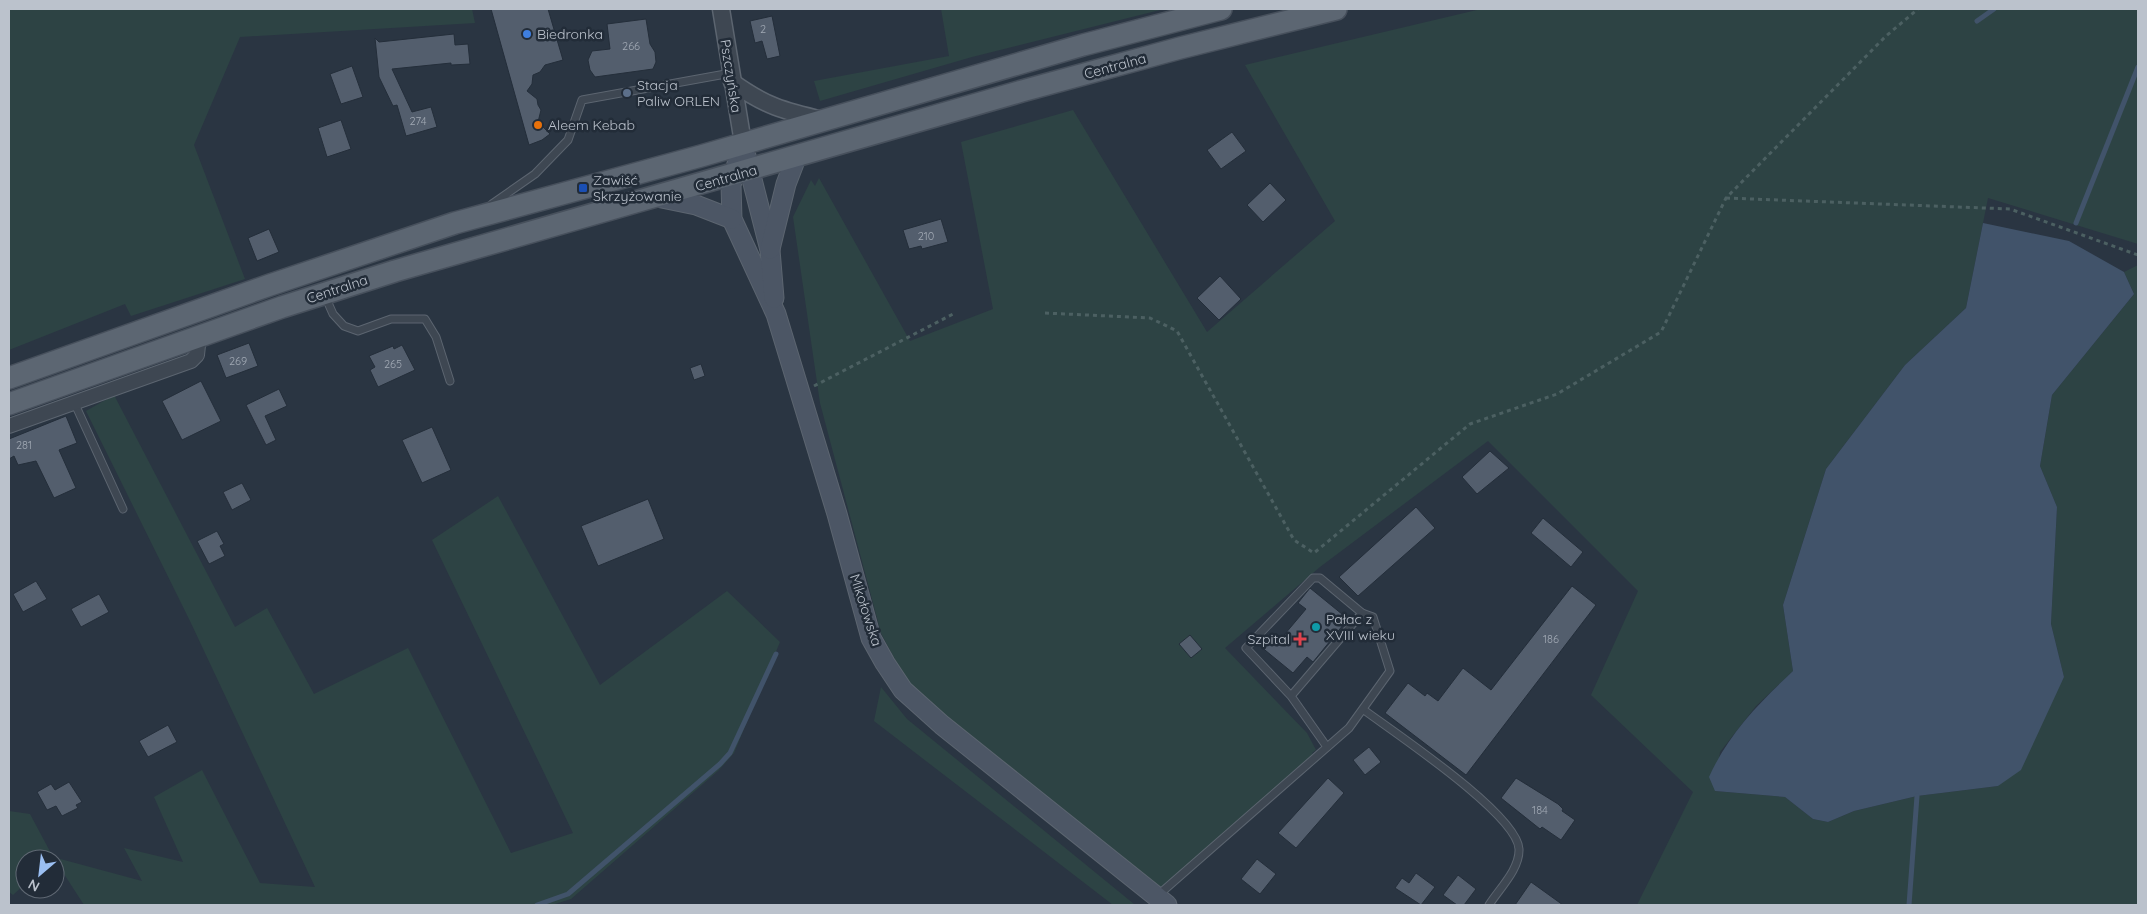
<svg xmlns="http://www.w3.org/2000/svg" width="2147" height="914" font-family="Quicksand,sans-serif">
<style>
.green{fill:#2d4344}
.water{fill:#41536a}
.lines{fill:none;stroke-linecap:round;stroke-linejoin:round}
.stream{stroke:#41536a;stroke-width:5}
.building{fill:#535e6d;stroke:#242e3a}
.service-casing{stroke:#5c6570;stroke-width:9}
.minor-casing{stroke:#5c6570;stroke-width:16}
.tertiary-casing{stroke:#5c6570;stroke-width:19}
.secondary-casing{stroke:#5c6570;stroke-width:21}
.primary-casing{stroke:#47505c;stroke-width:24}
.path{stroke:#4c6062;stroke-width:3;stroke-dasharray:4 4;stroke-linecap:butt}
.service{stroke:#3e4752;stroke-width:7}
.minor{stroke:#3e4752;stroke-width:14}
.tertiary{stroke:#3e4752;stroke-width:16}
.secondary{stroke:#4c5665;stroke-width:19}
.primary{stroke:#5c6672;stroke-width:21}
.shop-dot{fill:#3f7fe0;stroke:#222c38;stroke-width:2}
.service-dot{fill:#5c6f8a;stroke:#222c38;stroke-width:2}
.food-dot{fill:#e8710a;stroke:#222c38;stroke-width:2}
.transit-dot{fill:#1a4fb4;stroke:#222c38;stroke-width:2}
.culture-dot{fill:#0f9aa8;stroke:#222c38;stroke-width:2}
.health-dot{fill:#e0444e;stroke:#222c38;stroke-width:2}
.labels{text-anchor:middle;dominant-baseline:central;stroke-width:5;stroke-linejoin:round;paint-order:stroke}
.number-label{font-size:11px;fill:#a1a9b4}
.poi-label{font-size:14px;fill:#bbc2cc;stroke:#222c38;text-anchor:start}
.street-label{font-size:14px;fill:#bbc2cc;stroke:#222c38}
</style>
<rect width="100%" height="100%" fill="#2a3542"/>
<!-- green -->
<g class="green">
<path d="M9,9h463l3,14 -235,14 -46,108 51,134 -114,37 -6,-12 -116,46z"/>
<path d="M941,9h223l-192,48 -152,44 -6,-20 135,-25z"/>
<path d="M1481,9h657v235l-150,-46 -22,110 -61,57 -79,104 -43,136 10,66 -37,35 -36,46 -5,39 70,6 28,22 15,3 26,-11 63,-15 81,-10 66,-109 -13,-53 6,-117 -17,-41 12,-71 82,-101 -10,-22 14,-7v640h-501l56,-113 -102,-97 47,-104 -150,-150 -168,126 -95,81 82,85 9,17 -4,3 7,7 -168,143 -239,-211 -31,-59 -61,-230 -27,-186 18,-37 4,6 4,-8 91,163 83,-32 -32,-167 112,-32 134,222 128,-111 -90,-156z"/>
<path d="M114,395l121,232 32,-19 47,86 94,-46 103,205 62,-20 -141,-293 66,-44 102,189 127,-94 53,51 -46,111 -15,17 -148,129 -19,6h-468l-31,-48 -28,2v25l-12,11 -4,-3v-81l21,3 23,43 89,24 -18,-33 59,14 -29,-65 48,-27 58,113 55,4 -125,-266 -104,-210z"/>
<path d="M881,687l26,32 227,185 -1,1h-20l-239,-184z"/>
</g>
<!-- water -->
<path class="water" d="M1983,223l86,18 55,31 10,22 -82,101 -12,71 17,41 -6,117 13,53 -43,93 -23,16 -81,10 -63,15 -26,11 -15,-3 -28,-22 -70,-6 -6,-14c20,-44 49,-73 84,-106l-10,-66 43,-136 79,-104 61,-57z"/>
<g class="lines">
<!-- stream -->
<g class="stream">
<path d="M1977,21l17,-12"/>
<path d="M2076,223l62,-156"/>
<path d="M537,905l31,-11 152,-130 10,-11 46,-99"/>
<path d="M1909,905l8,-109"/>
</g>
</g>
<!-- building -->
<g class="building">
<path d="M491,9h57l15,51 -18,5 -5,7 -7,3 -1,9 -5,7 10,8 1,6 3,5 -3,12 12,12 -8,6 -13,5z"/>
<path d="M772,16l8,40 -13,3 -5,-18 -7,2 -5,-22z"/>
<path d="M646,19l4,25 5,8 1,10 -3,7 -58,8 -5,-7 -2,-10 4,-9 18,-2 -3,-25z"/>
<path d="M454,34l1,11 13,-1 2,20 -19,1v-2l-59,6 20,43 19,-5 6,20 -31,9 -9,-31 -4,1 -14,-29 -4,-39 4,4z"/>
<path d="M352,66l11,31 -22,7 -11,-30z"/>
<path d="M341,120l10,29 -24,8 -9,-29z"/>
<path d="M1232,132l14,19 -25,18 -14,-19z"/>
<path d="M1270,183l16,17 -23,22 -16,-17z"/>
<path d="M941,219l7,23 -26,7 -1,-3 -12,3 -6,-19z"/>
<path d="M269,229l10,23 -22,9 -9,-23z"/>
<path d="M1220,276l21,23 -22,21 -22,-22z"/>
<path d="M249,343l9,23 -32,12 -9,-23z"/>
<path d="M402,345l13,25 -37,17 -8,-17 5,-3 -6,-11 24,-10 1,3z"/>
<path d="M701,364l4,12 -11,4 -4,-12z"/>
<path d="M201,381l20,40 -39,19 -20,-39z"/>
<path d="M279,389l8,17 -22,10 11,24 -10,5 -20,-40z"/>
<path d="M66,416l11,27 -18,7 17,38 -22,10 -18,-37 -18,4 -4,-9 -5,3v-20z"/>
<path d="M432,427l19,43 -29,13 -20,-43z"/>
<path d="M1490,451l19,17 -32,26 -15,-17z"/>
<path d="M242,483l9,17 -19,10 -9,-18z"/>
<path d="M648,499l16,40 -66,27 -17,-40z"/>
<path d="M1416,507l19,21 -77,68 -19,-19z"/>
<path d="M1543,518l40,34 -12,15 -40,-34z"/>
<path d="M217,531l7,13 -4,2 5,10 -16,8 -12,-23z"/>
<path d="M36,581l11,18 -24,13 -10,-18z"/>
<path d="M1572,586l24,19 -130,170 -81,-62 23,-30 17,13 2,-3 11,8 25,-33 28,22z"/>
<path d="M1310,588l38,31 -35,43 -6,-5 -14,16 -33,-27 10,-11 9,6 27,-32 -8,-6z"/>
<path d="M99,594l10,18 -28,15 -10,-18z"/>
<path d="M1190,635l12,14 -11,9 -12,-14z"/>
<path d="M168,725l9,17 -29,15 -9,-16z"/>
<path d="M1369,747l12,15 -16,13 -12,-15z"/>
<path d="M1328,778l16,15 -48,55 -18,-15z"/>
<path d="M1516,778l42,26 5,5 -1,2 13,9 -14,20 -19,-13 -2,2 -39,-31z"/>
<path d="M69,782l13,20 -6,3 2,3 -16,8 -6,-10 -9,4 -10,-18 14,-8 4,6z"/>
<path d="M1257,859l19,15 -16,20 -19,-15z"/>
<path d="M1416,873l19,14 -14,18 -26,-17 7,-10 7,5z"/>
<path d="M1458,875l18,14 -12,16h-7l-14,-10z"/>
<path d="M1531,882l32,23h-48z"/>
</g>
<g class="lines">
<defs>
<g id="service">
<path d="M492,204l43,-30 33,-34 14,-40 149,-27"/>
<path d="M325,296l8,18 11,12 14,5 33,-12h34l11,18 14,44"/>
<path d="M74,402l49,107"/>
<path d="M1291,696l71,-83 -42,-35h-7l-67,70 45,48 36,51"/>
<path d="M1364,710c31,23 153,104 155,139 1,20 -20,40 -30,56"/>
<path d="M1156,897l193,-169 41,-57 -17,-54 -11,-4"/>
</g>
<path id="minor" d="M9,426l182,-65 6,-6 2,-19"/>
<g id="tertiary">
<path d="M721,9l22,134"/>
<path d="M732,82c33,24 52,29 91,38"/>
</g>
<g id="secondary">
<path d="M743,143l-12,42 1,34 44,95 61,200 34,124 14,25 18,27 39,35 225,180"/>
<path d="M746,156l24,94 4,48"/>
<path d="M657,197l39,8 36,14"/>
<path d="M770,249l16,-65 10,-26"/>
</g>
<g id="primary">
<path d="M9,378l261,-93 185,-62 246,-67 382,-111 138,-36"/>
<path d="M9,404l273,-97 113,-36 627,-180 158,-43 156,-39"/>
</g>
</defs>
<!-- service casing -->
<use href="#service" class="service-casing"/>
<!-- minor casing -->
<use href="#minor" class="minor-casing"/>
<!-- tertiary casing -->
<use href="#tertiary" class="tertiary-casing"/>
<!-- secondary casing -->
<use href="#secondary" class="secondary-casing"/>
<!-- primary casing -->
<use href="#primary" class="primary-casing"/>
<!-- path -->
<g class="path">
<path d="M1726,198l284,11 128,46"/>
<path d="M1045,313l105,5 27,13 117,209 20,13 156,-129 87,-30 104,-62 65,-134 160,-162 32,-27"/>
<path d="M814,386l141,-73"/>
</g>
<!-- service -->
<use href="#service" class="service"/>
<!-- minor -->
<use href="#minor" class="minor"/>
<!-- tertiary -->
<use href="#tertiary" class="tertiary"/>
<!-- secondary -->
<use href="#secondary" class="secondary"/>
<!-- primary -->
<use href="#primary" class="primary"/>
</g>
<!-- markers -->
<circle class="shop-dot" cx="527" cy="34" r="5"/>
<circle class="service-dot" cx="627" cy="93" r="5"/>
<circle class="food-dot" cx="538" cy="125" r="5"/>
<rect class="transit-dot" x="578" y="183" width="10" height="10" rx="2.5"/>
<circle class="culture-dot" cx="1316" cy="627" r="5"/>
<path class="health-dot" d="M1297.5 631.5h5v5h5v5h-5v5h-5v-5h-5v-5h5z"/>
<g class="labels">
<!-- number labels -->
<g class="number-label">
<text x="763" y="29">2</text>
<text x="631" y="46">266</text>
<text x="418" y="121">274</text>
<text x="926" y="236">210</text>
<text x="238" y="361">269</text>
<text x="393" y="364">265</text>
<text x="24" y="445">281</text>
<text x="1551" y="639">186</text>
<text x="1540" y="810">184</text>
</g>
<!-- poi labels -->
<g class="poi-label">
<text x="537" y="34">Biedronka</text>
<text x="637" y="85">Stacja<tspan x="637" dy="16">Paliw ORLEN</tspan></text>
<text x="548" y="125">Aleem Kebab</text>
<text x="593" y="180">Zawiść<tspan x="593" dy="16">Skrzyżowanie</tspan></text>
<text x="1326" y="619">Pałac z<tspan x="1326" dy="16">XVIII wieku</tspan></text>
<text x="1290" y="639" text-anchor="end">Szpital</text>
</g>
<!-- street labels -->
<g class="street-label">
<text transform="translate(1115 66) rotate(-15)">Centralna</text>
<text transform="translate(731 76) rotate(81)">Pszczyńska</text>
<text transform="translate(726 178) rotate(-16)">Centralna</text>
<text transform="translate(337 289) rotate(-18)">Centralna</text>
<text transform="translate(866 610) rotate(72)">Mikołowska</text>
</g>
</g>
<!-- border -->
<rect width="2147" height="914" fill="none" stroke="#bbc2cc" stroke-width="20"/>
<!-- north arrow -->
<g transform="translate(40 874) rotate(208)"><circle r="24" fill="#222c38" stroke="#5f6873"/>
<path d="M0-4L9 19L0 12L-9 19Z" fill="#9bbff2"/>
<text y="-8" font-size="14" font-weight="bold" text-anchor="middle" fill="#bbc2cc">N</text>
</g>
</svg>
